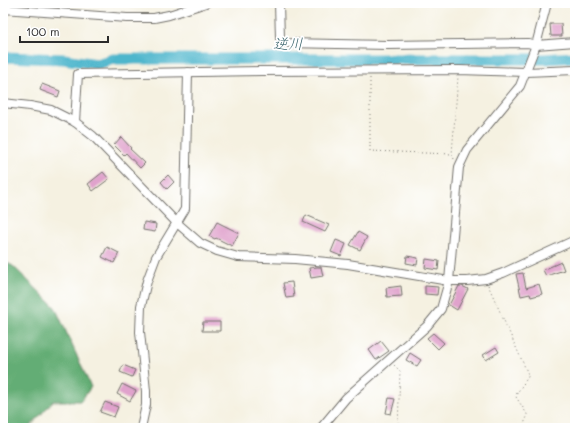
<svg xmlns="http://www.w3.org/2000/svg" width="578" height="431" font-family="Mali,'Klee One',sans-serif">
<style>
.forest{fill:#63ad75;stroke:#476c50}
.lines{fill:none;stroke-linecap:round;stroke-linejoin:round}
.river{stroke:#4eb6cc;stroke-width:11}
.building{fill:#e0a2cc}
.minor-casing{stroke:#72706b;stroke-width:10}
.path{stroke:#72706b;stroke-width:1;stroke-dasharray:1 3;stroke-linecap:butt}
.minor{stroke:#fff;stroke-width:8}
.labels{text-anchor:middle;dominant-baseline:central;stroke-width:3.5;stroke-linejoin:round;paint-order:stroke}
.water-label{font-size:15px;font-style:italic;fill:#39636b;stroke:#fff}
</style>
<rect width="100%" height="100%" fill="#fff"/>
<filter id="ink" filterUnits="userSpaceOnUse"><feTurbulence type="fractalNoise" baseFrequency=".025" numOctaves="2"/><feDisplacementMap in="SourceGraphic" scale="8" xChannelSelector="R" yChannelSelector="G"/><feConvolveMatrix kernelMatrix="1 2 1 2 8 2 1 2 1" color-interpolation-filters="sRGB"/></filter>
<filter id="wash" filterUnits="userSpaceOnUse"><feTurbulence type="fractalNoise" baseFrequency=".012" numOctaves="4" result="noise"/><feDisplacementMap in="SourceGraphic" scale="16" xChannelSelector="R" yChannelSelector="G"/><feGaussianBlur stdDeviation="0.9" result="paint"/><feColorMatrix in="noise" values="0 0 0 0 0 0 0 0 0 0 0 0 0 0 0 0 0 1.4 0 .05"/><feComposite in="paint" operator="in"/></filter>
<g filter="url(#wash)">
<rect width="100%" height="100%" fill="#f5f1e1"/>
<!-- forest -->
<path class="forest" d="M3,261l10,5 42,41 36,80 -10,14h-28l-24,27h-26z"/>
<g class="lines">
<!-- river -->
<path class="river" d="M3,57l61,2 33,5 16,-5h431l31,-2"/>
</g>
<g id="blocks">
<!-- building -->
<g class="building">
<path d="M550,24h11l1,12h-11z"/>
<path d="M42,84l18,7 -2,6 -18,-7z"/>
<path d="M121,137l10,11 -1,1 15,14 -5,5 -14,-15 -2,2 -10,-10z"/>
<path d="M103,172l6,7 -16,12 -5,-7z"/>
<path d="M168,175l6,7 -7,7 -6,-7z"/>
<path d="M306,215l23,10 -4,7 -22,-10z"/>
<path d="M144,222l12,2 -1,8 -12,-2z"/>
<path d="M217,222l22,11 -7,13 -16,-8 -1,1 -6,-3z"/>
<path d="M358,232l9,5 -7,13 -10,-5z"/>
<path d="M336,240l10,4 -5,12 -10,-4z"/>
<path d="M107,247l12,6 -5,10 -12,-6z"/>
<path d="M407,256l11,2 -1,7 -11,-2z"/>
<path d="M426,259l13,2 -1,9 -13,-2z"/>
<path d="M561,262l3,8 -18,6 -3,-6z"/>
<path d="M317,267h4l2,9 -12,2 -2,-10z"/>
<path d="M523,273l3,15 13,-4 3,10 -11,3 -1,-3 -9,2 -5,-22z"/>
<path d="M292,282l2,15 -8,1 -3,-15z"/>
<path d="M401,286l1,10 -15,1 -1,-9z"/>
<path d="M425,286l13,1 -1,8 -12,-1z"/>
<path d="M459,286h3l6,3 -11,21 -8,-5z"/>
<path d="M203,322h17v9h-18z"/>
<path d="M433,333l11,10 -6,6 -11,-11z"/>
<path d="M381,341l8,10 -13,9 -7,-10z"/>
<path d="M496,347l3,5 -13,8 -3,-5z"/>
<path d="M410,353l11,7 -4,6 -11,-6z"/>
<path d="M123,365l12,5 -3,7 -12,-5z"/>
<path d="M122,384l14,7 -6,10 -13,-7z"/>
<path d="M389,398l6,1 -4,15 -5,-1z"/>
<path d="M105,402l13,5 -4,10 -14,-5z"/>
</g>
</g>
</g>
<g filter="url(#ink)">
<use href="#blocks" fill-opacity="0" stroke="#72706b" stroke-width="1"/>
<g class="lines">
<defs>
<g id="minor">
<path d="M279,3l1,35 2,4 4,1 102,2 140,-2 8,2 39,-3"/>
<path d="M3,9l124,9h27l15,-3 37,-12"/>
<path d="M3,103l27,3 21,4 24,12 18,14 83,86 24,21 17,8 21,6 57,2 53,5 101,17h18l19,-2 17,-6 72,-33"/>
<path d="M75,122l3,-48 183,-3 198,-1 67,2 49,-2"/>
<path d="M141,428l5,-23v-14l-6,-59 1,-26 6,-25 9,-24 29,-48 3,-137"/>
<path d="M321,428l25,-30 81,-72 14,-17 8,-28 10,-114 8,-17 53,-64 16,-41 11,-42"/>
</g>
</defs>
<!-- minor casing -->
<use href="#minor" class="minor-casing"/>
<!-- path -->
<g class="path">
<path d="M370,78v73l82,3"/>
<path d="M454,159l-2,-5 6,-77"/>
<path d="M488,285l40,89v3l-11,16 -1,4 11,17v3l-5,11"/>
<path d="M394,365l6,6 -2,57"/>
</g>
<!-- minor -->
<use href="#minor" class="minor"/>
</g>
</g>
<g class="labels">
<!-- water labels -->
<g class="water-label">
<text x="288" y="43">逆川</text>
</g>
</g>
<!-- margin -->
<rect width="578" height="431" fill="none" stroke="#fff" stroke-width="16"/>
<!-- scale -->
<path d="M20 36v6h88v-6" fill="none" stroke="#2b2b2b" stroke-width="2"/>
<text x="26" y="36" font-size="12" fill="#2b2b2b" stroke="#ffffff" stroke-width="3" paint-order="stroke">100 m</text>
</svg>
